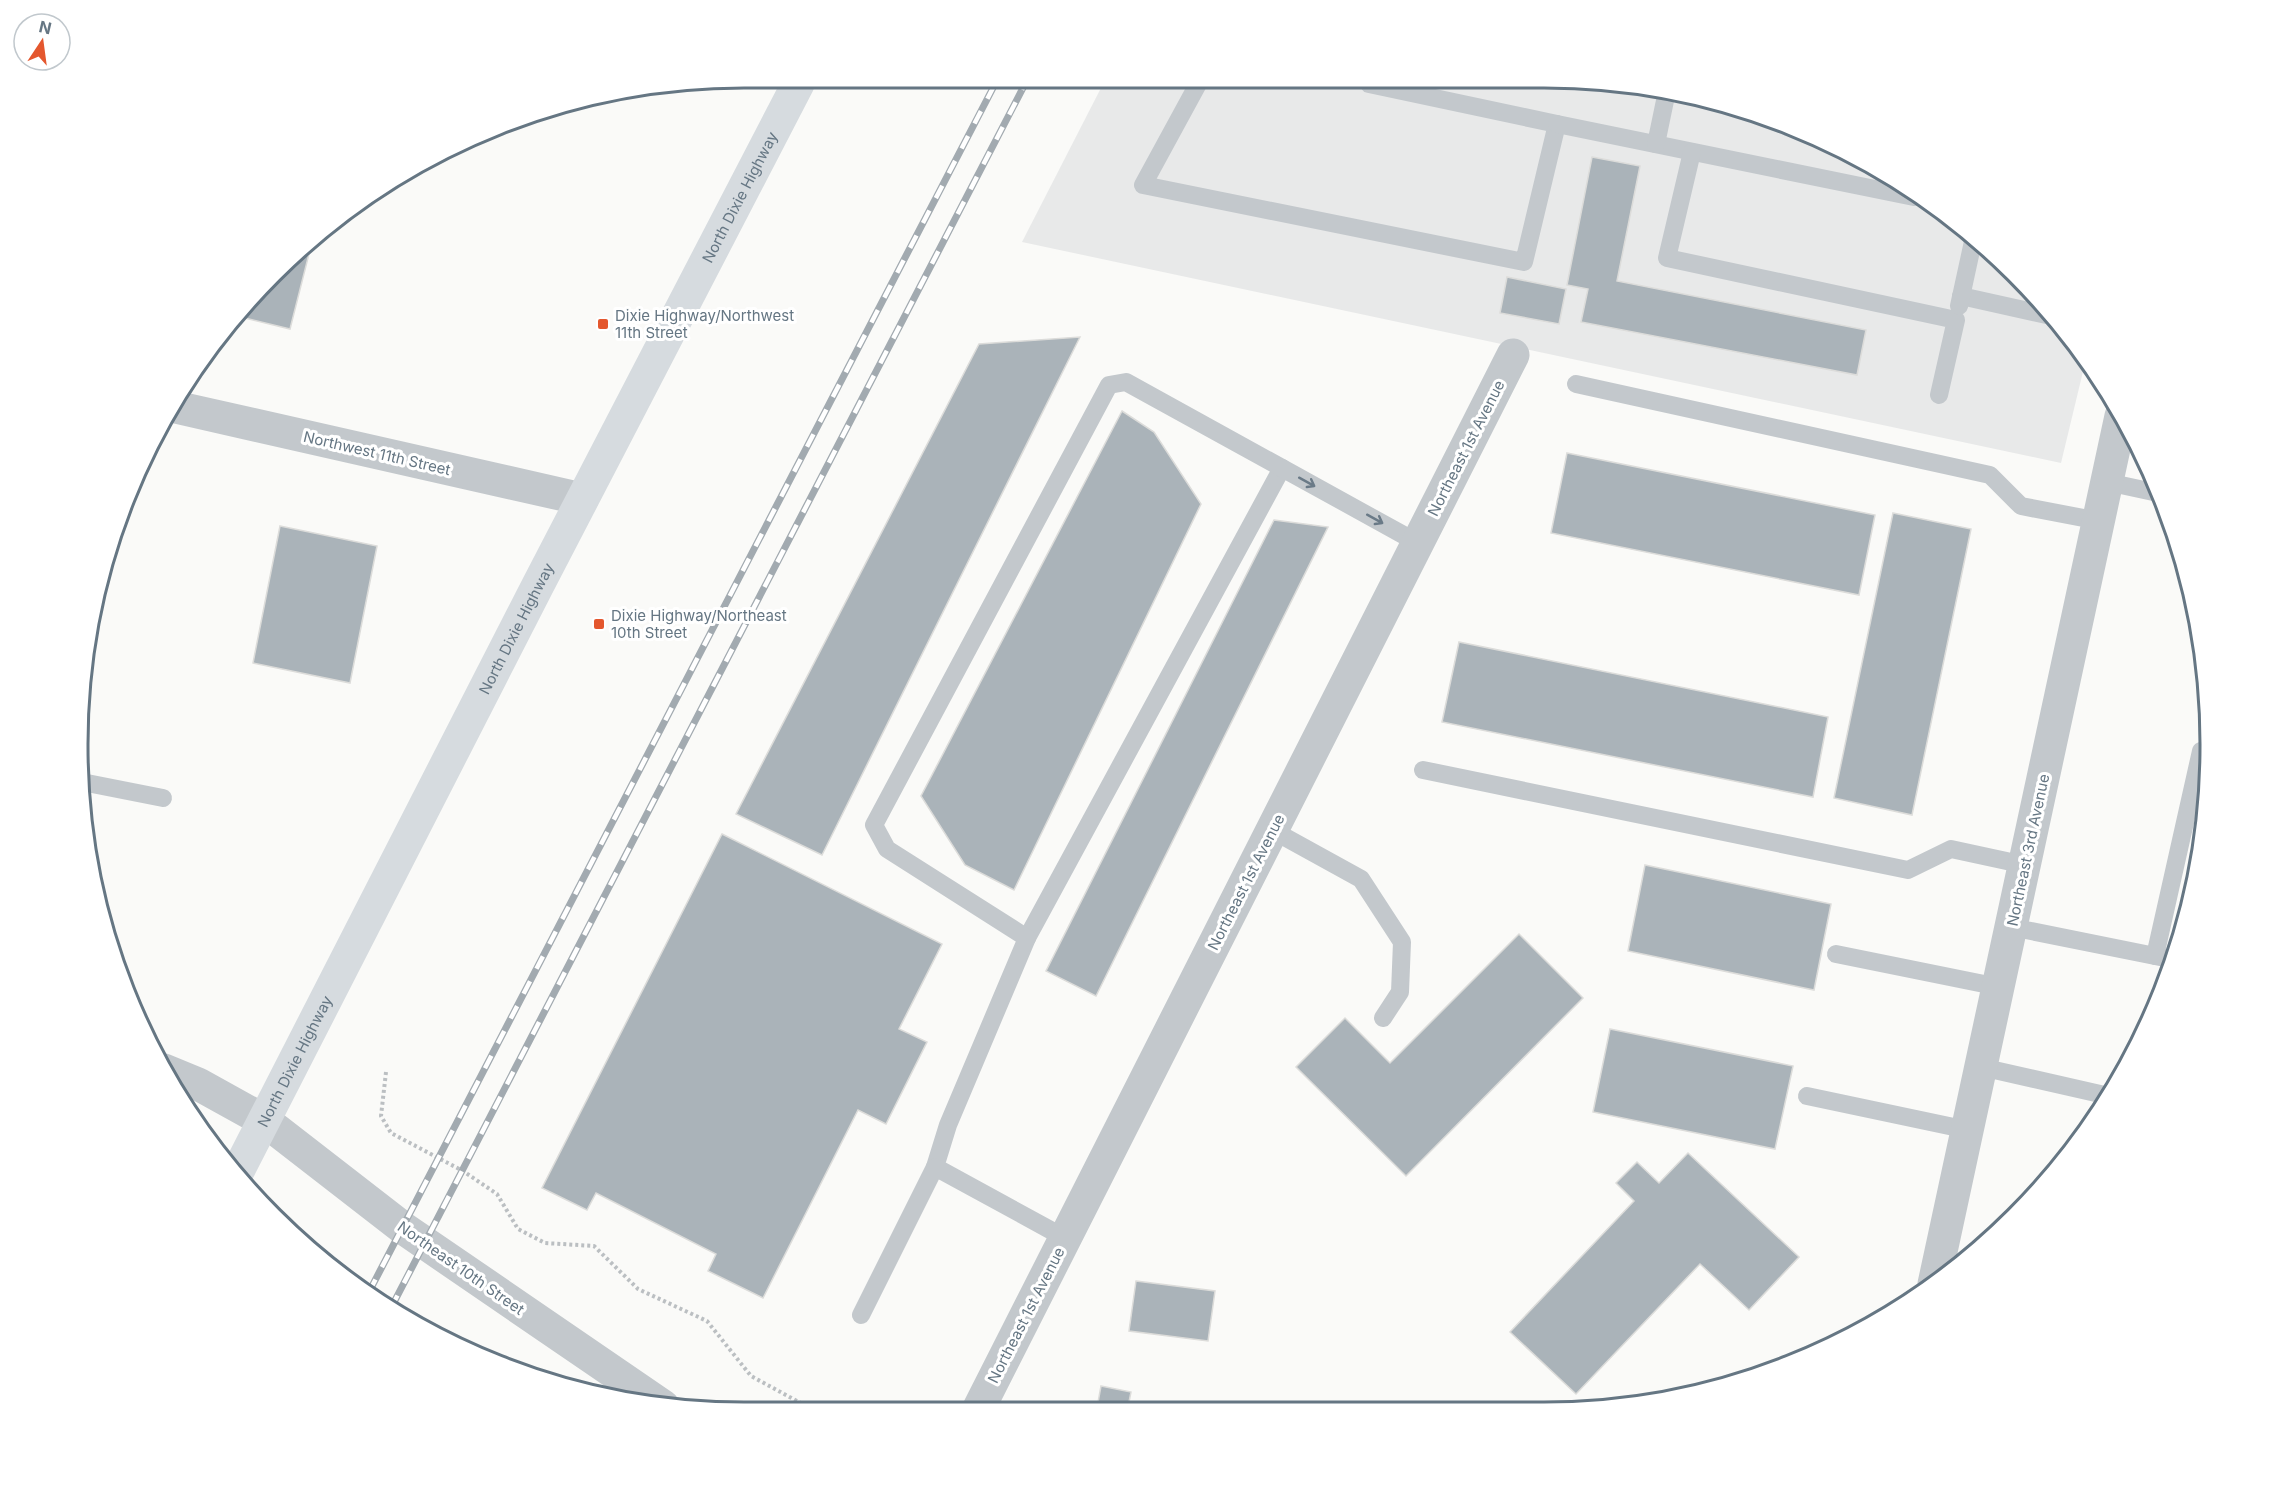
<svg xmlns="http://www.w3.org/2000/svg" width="2289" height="1490" font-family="Inter,sans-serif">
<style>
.built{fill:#e8e9e9}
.building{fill:#aab3b9;stroke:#dcdcda;stroke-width:1.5}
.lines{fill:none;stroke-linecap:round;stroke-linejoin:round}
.path{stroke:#bbbfc2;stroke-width:4;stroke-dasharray:3 3;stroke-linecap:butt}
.service{stroke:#c3c8cc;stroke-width:18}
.minor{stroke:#c3c8cc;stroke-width:33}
.tertiary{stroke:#c3c8cc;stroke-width:33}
.secondary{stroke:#d6dbdf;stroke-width:33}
.rail-casing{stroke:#a2aab0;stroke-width:7}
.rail{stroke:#fff;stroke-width:4.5;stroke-dasharray:14;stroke-linecap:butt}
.oneway{stroke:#6a7a87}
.poi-dot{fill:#e4572e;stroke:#fff;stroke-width:2}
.labels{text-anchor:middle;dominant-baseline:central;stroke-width:6;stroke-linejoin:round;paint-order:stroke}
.street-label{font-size:15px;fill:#657683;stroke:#fff}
.poi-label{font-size:15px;fill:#657683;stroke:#fff;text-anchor:start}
.rim{fill:none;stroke:#657683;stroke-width:3}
</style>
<rect width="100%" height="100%" fill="#fafaf8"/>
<!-- built -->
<path class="built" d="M1103,84h528l86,17 122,46 145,96 89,96 13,20 -25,104 -1039,-221z"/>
<!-- building -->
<g class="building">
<path d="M1592,157l48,9 -23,115 249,49 -9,45 -276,-53 7,-33 -21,-4z"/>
<path d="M313,238l-23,91 -53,-13 68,-72z"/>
<path d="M1507,277l59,12 -7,35 -59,-11z"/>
<path d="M1080,337l-258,518 -86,-41 243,-470z"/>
<path d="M1122,411l32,21 47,72 -187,386 -49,-25 -44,-69z"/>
<path d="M1567,453l308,62 -16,80 -308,-62z"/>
<path d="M1893,513l78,16 -59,286 -78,-17z"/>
<path d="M1274,520l54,7 -232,469 -50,-25z"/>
<path d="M280,526l97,20 -27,137 -97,-20z"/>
<path d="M1459,642l369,75 -15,80 -371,-75z"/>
<path d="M722,834l220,110 -43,85 28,13 -41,82 -28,-14 -95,188 -55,-27 8,-17 -120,-61 -9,17 -45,-22z"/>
<path d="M1645,865l186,39 -17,86 -186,-39z"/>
<path d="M1519,934l64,64 -177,178 -110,-109 49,-49 45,45z"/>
<path d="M1610,1029l183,37 -18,83 -182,-37z"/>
<path d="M1688,1153l111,104 -50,53 -49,-46 -124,130 -66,-62 124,-131 -18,-18 21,-21 22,21z"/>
<path d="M1136,1281l79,10 -7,50 -79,-10z"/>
<path d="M1101,1386l30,6 -2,10 31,7 -63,-1z"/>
</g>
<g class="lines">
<!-- path -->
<path class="path" d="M386,1072l-5,44 10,17 72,38 34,23 21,35 27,14 49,3 44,43 69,32 44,55 57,31"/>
<!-- service -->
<g class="service">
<path d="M1198,84l-55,101 381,77 33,-138 -188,-40"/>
<path d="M1557,124l357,73"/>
<path d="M1656,144l11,-53"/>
<path d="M1692,152l-25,106 289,62 -17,75"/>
<path d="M1961,296l90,20"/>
<path d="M1959,306l15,-69"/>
<path d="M1576,384l414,91 31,31 78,15"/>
<path d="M2107,482l51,11"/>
<path d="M1423,770l485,100 43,-21 74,16"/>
<path d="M82,782l81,16"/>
<path d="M1272,830l89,49 41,63 -2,50 -17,26"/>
<path d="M2011,927l164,33"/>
<path d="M1027,938l255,-470"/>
<path d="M1836,954l163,33"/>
<path d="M2155,956l46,-205 7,-3"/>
<path d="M1981,1067l128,29"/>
<path d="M1807,1096l161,34"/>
<path d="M1065,1238l-130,-71 13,-42 79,-187 -140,-89 -13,-24 235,-440 17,-3 292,161"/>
<path d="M861,1315l74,-148"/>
</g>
<!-- minor -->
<g class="minor">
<path d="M171,406l411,93"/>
<path d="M164,1070l34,14 67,37"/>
<path d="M1934,1284l187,-868"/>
<path d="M979,1408l534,-1053"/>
</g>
<!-- tertiary -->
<path class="tertiary" d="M265,1121l138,107 260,178"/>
<!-- secondary -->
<path class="secondary" id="s1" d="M236,1175l301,-588 261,-503"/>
<defs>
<g id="rail">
<path d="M369,1292l626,-1208"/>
<path d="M391,1308l634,-1224"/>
</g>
</defs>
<!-- rail casing -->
<use href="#rail" class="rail-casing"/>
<!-- rail -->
<use href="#rail" class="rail"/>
</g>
<!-- one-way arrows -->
<defs><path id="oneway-shaft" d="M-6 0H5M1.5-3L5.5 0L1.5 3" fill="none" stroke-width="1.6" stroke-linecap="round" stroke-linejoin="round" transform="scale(1.5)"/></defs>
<g class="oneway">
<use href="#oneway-shaft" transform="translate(1307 482) rotate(29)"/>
<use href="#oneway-shaft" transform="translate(1375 519) rotate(29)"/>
</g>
<!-- markers -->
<g class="poi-dot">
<rect x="597" y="318" width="12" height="12" rx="3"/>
<rect x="593" y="618" width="12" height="12" rx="3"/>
</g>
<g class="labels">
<!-- street labels -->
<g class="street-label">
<text stroke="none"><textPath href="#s1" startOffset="1100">North Dixie Highway</textPath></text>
<text transform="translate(1466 448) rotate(-63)">Northeast 1st Avenue</text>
<text transform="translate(377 453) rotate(13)">Northwest 11th Street</text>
<text stroke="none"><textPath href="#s1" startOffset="614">North Dixie Highway</textPath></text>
<text transform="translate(2028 850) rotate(-78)">Northeast 3rd Avenue</text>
<text transform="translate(1246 882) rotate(-63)">Northeast 1st Avenue</text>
<text stroke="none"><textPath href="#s1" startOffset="128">North Dixie Highway</textPath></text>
<text transform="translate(461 1268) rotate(35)">Northeast 10th Street</text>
<text transform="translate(1026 1315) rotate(-63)">Northeast 1st Avenue</text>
</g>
<!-- poi labels -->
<g class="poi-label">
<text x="615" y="315">Dixie Highway/Northwest<tspan x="615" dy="17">11th Street</tspan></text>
<text x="611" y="615">Dixie Highway/Northeast<tspan x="611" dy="17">10th Street</tspan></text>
</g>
</g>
<!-- crop -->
<path d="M0 0H2289V1490H0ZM744 88H1544A656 656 0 0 1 2200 744V746A656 656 0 0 1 1544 1402H744A656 656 0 0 1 88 746V744A656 656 0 0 1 744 88Z" fill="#fff" fill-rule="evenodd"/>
<path class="rim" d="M744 88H1544A656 656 0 0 1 2200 744V746A656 656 0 0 1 1544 1402H744A656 656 0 0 1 88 746V744A656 656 0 0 1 744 88Z"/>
<!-- north arrow -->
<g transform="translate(42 42) rotate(13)"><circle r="28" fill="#ffffff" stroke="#c1c8cd" stroke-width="1.5"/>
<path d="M0-4.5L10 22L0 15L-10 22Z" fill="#e4572e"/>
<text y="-9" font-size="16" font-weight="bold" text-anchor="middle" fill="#657683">N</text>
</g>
</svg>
